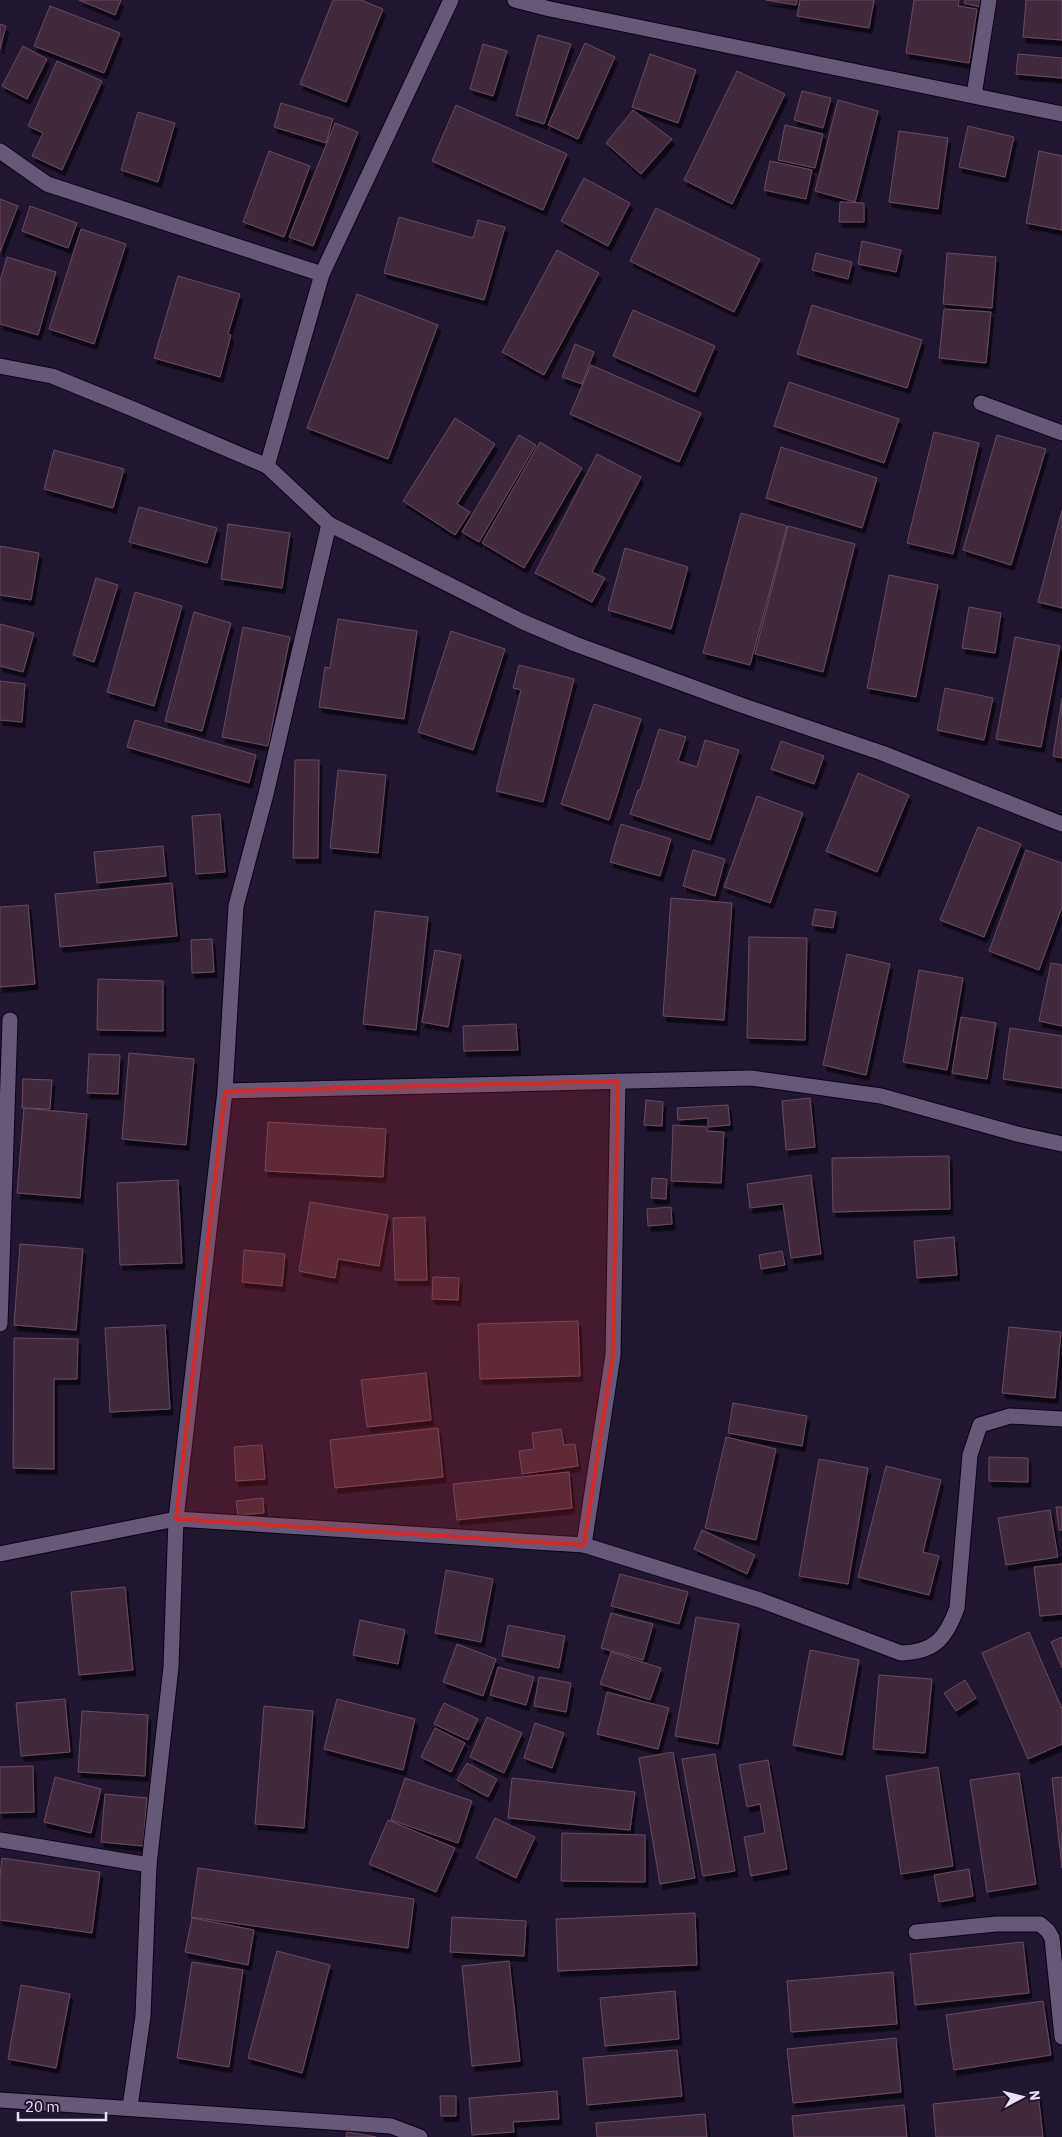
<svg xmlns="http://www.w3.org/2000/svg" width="1062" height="2137" font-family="'IBM Plex Sans',sans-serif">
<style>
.building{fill:#43293c;stroke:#684b60;filter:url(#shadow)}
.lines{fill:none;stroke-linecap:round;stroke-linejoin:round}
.minor-casing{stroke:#0b0217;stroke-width:17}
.minor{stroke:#655977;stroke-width:15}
.marked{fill:#d62828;fill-opacity:0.2;stroke:#d62828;stroke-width:4;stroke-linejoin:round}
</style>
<defs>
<filter id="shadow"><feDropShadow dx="3" dy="5.5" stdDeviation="0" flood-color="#0009"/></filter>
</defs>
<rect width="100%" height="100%" fill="#211630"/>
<!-- building -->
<g class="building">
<path d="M79,0h42l-6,15z"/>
<path d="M333,0h28l22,9 -37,93 -46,-18z"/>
<path d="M766,0h31l-1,5z"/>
<path d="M800,0h74l-5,28 -72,-12z"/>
<path d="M914,0h45l-1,6 19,3 -8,54 -63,-10z"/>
<path d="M965,0h20l-2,8 -19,-5z"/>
<path d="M1026,0h36v40l-39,-3z"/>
<path d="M50,6l70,27 -16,40 -70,-27z"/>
<path d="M0,24l6,2 -6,23z"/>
<path d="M538,35l33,9 -27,80 -28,-9z"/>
<path d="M585,43l30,14 -37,82 -30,-14z"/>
<path d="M483,44l24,7 -14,45 -23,-7z"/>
<path d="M23,46l24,13 -20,40 -25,-13z"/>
<path d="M650,54l46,16 -18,53 -46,-16z"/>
<path d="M1018,54l44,4v20l-46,-4z"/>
<path d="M57,61l45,20 -40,89 -30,-14 11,-23 -15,-7z"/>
<path d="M737,71l48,23 -53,110 -48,-24z"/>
<path d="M802,91l29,7 -8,30 -29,-8z"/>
<path d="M838,100l40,11 -23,91 -40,-11z"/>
<path d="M281,103l52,16 -7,24 -52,-16z"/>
<path d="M456,105l111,49 -24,56 -111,-49z"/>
<path d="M633,110l39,29 -31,35 -35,-31z"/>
<path d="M138,112l37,11 -17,59 -37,-12z"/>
<path d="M335,123l23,9 -45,114 -24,-9z"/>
<path d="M785,125l38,9 -8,34 -37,-8z"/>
<path d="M968,126l46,11 -9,40 -46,-10z"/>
<path d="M899,131l49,7 -10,71 -49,-7z"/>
<path d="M269,151l41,15 -26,71 -41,-15z"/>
<path d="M1039,151l23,5v74l-36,-7z"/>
<path d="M770,161l42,9 -6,29 -42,-9z"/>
<path d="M584,178l46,25 -22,43 -47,-25z"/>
<path d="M0,199l18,7 -18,46z"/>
<path d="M840,202l24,1v19h-25z"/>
<path d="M30,206l47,17 -9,25 -46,-17z"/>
<path d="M656,208l104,51 -26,53 -104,-51z"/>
<path d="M399,217l74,21 5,-18 27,7 -21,73 -100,-27z"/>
<path d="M81,229l45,15 -32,100 -45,-15z"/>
<path d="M862,241l39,9 -5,22 -38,-8z"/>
<path d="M557,250l42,23 -55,102 -42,-23z"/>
<path d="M816,253l36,9 -4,17 -36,-9z"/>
<path d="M947,253l49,4 -4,51 -49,-4z"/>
<path d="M7,257l49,15 -18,63 -38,-11v-43z"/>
<path d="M178,276l62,18 -12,40 3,1 -11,42 -66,-19z"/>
<path d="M357,294l81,31 -50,134 -81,-31z"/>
<path d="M812,305l110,35 -15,48 -110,-34z"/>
<path d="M944,309l47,3 -5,51 -47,-5z"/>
<path d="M633,310l82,36 -20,46 -82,-36z"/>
<path d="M575,344l19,8 -12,32 -20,-7z"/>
<path d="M591,365l110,48 -22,49 -109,-48z"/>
<path d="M789,382l110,37 -15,44 -110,-37z"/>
<path d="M455,418l40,26 -38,60 13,8 -15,23 -52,-34z"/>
<path d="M934,432l45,11 -26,111 -46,-11z"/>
<path d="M519,435l17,10 -57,97 -17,-10z"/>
<path d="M997,435l49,14 -35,116 -48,-15z"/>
<path d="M540,442l42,26 -58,100 -42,-25z"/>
<path d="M781,447l96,31 -15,50 -96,-30z"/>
<path d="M54,450l70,19 -11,39 -69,-19z"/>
<path d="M597,454l44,23 -49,95 13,6 -13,24 -57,-29z"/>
<path d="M139,507l78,21 -10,35 -78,-21z"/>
<path d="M1062,510v98l-24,-6z"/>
<path d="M741,513l46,13 -37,139 -47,-12z"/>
<path d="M228,524l62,9 -8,55 -61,-9z"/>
<path d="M788,526l67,18 -32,128 -68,-18z"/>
<path d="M0,546l39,7 -8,47 -31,-5z"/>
<path d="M625,548l63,19 -17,62 -63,-19z"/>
<path d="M889,575l49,10 -22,112 -49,-9z"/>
<path d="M96,578l22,7 -24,77 -21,-7z"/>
<path d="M135,592l47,14 -28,100 -47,-14z"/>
<path d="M969,607l32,6 -6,40 -33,-5z"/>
<path d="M194,612l37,11 -29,108 -37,-10z"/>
<path d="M338,619l79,12 -13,88 -85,-12 6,-40 5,1z"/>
<path d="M0,624l34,9 -11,39 -23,-6z"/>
<path d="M243,627l47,10 -22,109 -46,-9z"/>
<path d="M451,631l54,18 -32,101 -55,-18z"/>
<path d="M1015,637l45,9 -19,101 -45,-8z"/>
<path d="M519,665l55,14 -31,123 -47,-11 25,-101 -8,-2z"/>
<path d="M0,681l25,3 -3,38 -22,-2z"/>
<path d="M945,688l48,10 -9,42 -47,-10z"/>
<path d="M1062,698v60l-9,-2z"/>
<path d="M594,704l47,15 -32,101 -48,-16z"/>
<path d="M135,720l121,35 -7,28 -122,-36z"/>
<path d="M659,729l27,8 -8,24 19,6 8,-27 34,10 -29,90 -80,-26 8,-24h2z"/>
<path d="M781,741l43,15 -10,28 -43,-15z"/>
<path d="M295,760h24l-1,98h-25z"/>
<path d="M338,770l48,5 -8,78 -48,-5z"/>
<path d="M858,773l51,22 -32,77 -51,-21z"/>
<path d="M757,796l46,17 -33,90 -46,-16z"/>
<path d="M220,814l5,58 -29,2 -4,-58z"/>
<path d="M621,824l50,15 -11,37 -50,-14z"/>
<path d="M978,827l43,17 -37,93 -44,-17z"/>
<path d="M163,846l3,30 -69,7 -3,-31z"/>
<path d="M693,850l32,9 -10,37 -32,-10z"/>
<path d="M1026,850l36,13v44l-23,63 -50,-19z"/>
<path d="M172,883l5,53 -117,11 -5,-53z"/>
<path d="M671,898l61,5 -8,117 -61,-4z"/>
<path d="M28,905l7,79 -35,3v-80z"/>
<path d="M815,909l21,3 -3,16 -21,-3z"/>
<path d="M375,911l53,6 -12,113 -53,-6z"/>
<path d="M749,937l58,1 -2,102 -58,-2z"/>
<path d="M212,939l2,33 -22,1 -1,-33z"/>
<path d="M435,950l26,5 -13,72 -26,-5z"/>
<path d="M847,954l43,10 -24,111 -43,-10z"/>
<path d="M1051,963l11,2v61l-23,-5z"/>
<path d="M919,970l44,8 -16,92 -44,-8z"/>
<path d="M98,979l65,2v50l-66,-1z"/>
<path d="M961,1017l35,6 -9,56 -35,-6z"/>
<path d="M516,1024l2,26 -54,1 -1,-25z"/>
<path d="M1010,1028l52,8v52l-59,-9z"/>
<path d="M129,1053l65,6 -8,86 -64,-6z"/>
<path d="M89,1054l31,1 -2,39 -31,-1z"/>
<path d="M23,1079l29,1 -2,29 -28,-1z"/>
<path d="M810,1098l5,49 -29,3 -4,-49z"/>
<path d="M646,1100l17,2 -1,24 -18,-1z"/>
<path d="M728,1105l2,20 -22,2v-9l-30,2 -1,-12z"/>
<path d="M24,1108l63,6 -7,84 -63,-5z"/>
<path d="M268,1122l118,7 -3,48 -118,-6z"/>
<path d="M673,1125l34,2v4l17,1 -3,51 -50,-2z"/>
<path d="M949,1156l1,53 -117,3 -1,-54z"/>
<path d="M811,1175l10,79 -30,4 -8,-54 -33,4 -3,-24z"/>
<path d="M652,1178l15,1 -1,20 -15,-1z"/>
<path d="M178,1180l4,83 -62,2 -3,-82z"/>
<path d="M310,1202l78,13 -9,51 -41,-7 -3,19 -36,-7z"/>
<path d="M671,1207l1,17 -24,2 -1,-17z"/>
<path d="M425,1217l2,63h-32l-2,-62z"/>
<path d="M954,1237l3,38 -40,3 -3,-37z"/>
<path d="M20,1244l63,5 -7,81 -62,-5z"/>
<path d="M244,1250l41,4 -3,32 -40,-4z"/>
<path d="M782,1251l3,14 -24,4 -2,-14z"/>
<path d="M433,1277l26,1 -1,22 -26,-1z"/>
<path d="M578,1321l2,55 -100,3 -2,-55z"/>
<path d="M165,1325l5,84 -60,3 -5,-84z"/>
<path d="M1009,1327l52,5 -6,66 -53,-5z"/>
<path d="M14,1338l64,1 -1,40h-23v90l-41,-1z"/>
<path d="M426,1373l5,47 -64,7 -6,-47z"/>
<path d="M733,1403l74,13 -5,30 -74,-13z"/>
<path d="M438,1428l5,49 -108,11 -5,-48z"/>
<path d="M561,1429l3,16 11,-1 3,22 -56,8 -3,-23 15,-2 -2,-16z"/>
<path d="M726,1437l50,12 -20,91 -51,-12z"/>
<path d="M262,1445l3,34 -29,2 -2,-34z"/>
<path d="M989,1457l39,1v24l-39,-1z"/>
<path d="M819,1459l49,9 -20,116 -49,-8z"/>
<path d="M886,1466l55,14 -18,72 16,4 -10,39 -71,-18z"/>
<path d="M569,1472l3,36 -115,12 -4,-36z"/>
<path d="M263,1498l1,15 -26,2 -2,-14z"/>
<path d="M1056,1507h6v23h-3z"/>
<path d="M1050,1510l8,47 -52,8 -8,-47z"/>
<path d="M702,1530l53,25 -8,19 -53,-25z"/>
<path d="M1062,1564v50l-22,2 -6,-49z"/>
<path d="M446,1570l47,9 -12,63 -46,-9z"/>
<path d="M620,1574l68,18 -9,32 -68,-18z"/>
<path d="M125,1587l8,83 -54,5 -8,-83z"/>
<path d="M611,1613l42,11 -10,36 -42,-12z"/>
<path d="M696,1617l43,7 -21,120 -43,-8z"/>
<path d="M360,1620l45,10 -7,34 -45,-9z"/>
<path d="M508,1625l57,11 -6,32 -57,-12z"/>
<path d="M1029,1632l33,77v35l-34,15 -46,-106z"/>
<path d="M1062,1637v31l-11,-26z"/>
<path d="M457,1644l39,15 -13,37 -40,-14z"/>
<path d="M810,1650l49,10 -17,95 -49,-10z"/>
<path d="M611,1652l50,16 -11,32 -50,-16z"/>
<path d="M498,1667l36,10 -8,28 -36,-10z"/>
<path d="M879,1675l53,4 -7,74 -52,-4z"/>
<path d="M539,1677l32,6 -5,29 -32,-6z"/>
<path d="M965,1680l11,18 -20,13 -12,-18z"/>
<path d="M607,1692l62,16 -11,41 -61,-15z"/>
<path d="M65,1699l5,53 -49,4 -5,-53z"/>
<path d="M337,1699l78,20 -12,51 -79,-21z"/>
<path d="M444,1703l34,16 -10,21 -34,-16z"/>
<path d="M264,1706l49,5 -9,117 -49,-4z"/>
<path d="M82,1711l66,4 -3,61 -67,-4z"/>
<path d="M487,1717l35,16 -18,40 -34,-16z"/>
<path d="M535,1723l29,10 -12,35 -28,-10z"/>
<path d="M435,1728l30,15 -14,29 -30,-15z"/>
<path d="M673,1752l22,126 -35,6 -21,-126z"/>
<path d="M715,1754l20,117 -32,5 -21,-117z"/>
<path d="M768,1760l19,109 -36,7 -7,-39 21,-4 -5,-29 -13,3 -8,-42z"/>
<path d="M467,1763l30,16 -9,18 -31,-17z"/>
<path d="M33,1766l1,46 -34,1v-46z"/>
<path d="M938,1767l15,99 -52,8 -15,-98z"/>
<path d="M1019,1773l17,111 -49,8 -17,-112z"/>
<path d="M55,1777l46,12 -10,44 -47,-11z"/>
<path d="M1062,1777v91l-10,-90z"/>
<path d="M405,1778l67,23 -14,42 -67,-23z"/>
<path d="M512,1778l123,14 -5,38 -122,-12z"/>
<path d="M105,1794l42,4 -4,48 -42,-4z"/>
<path d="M495,1818l40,19 -19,41 -40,-20z"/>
<path d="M388,1820l67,28 -19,44 -67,-28z"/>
<path d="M562,1833l83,2v47l-84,-1z"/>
<path d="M2,1858l98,14 -8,61 -92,-13v-44z"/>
<path d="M198,1868l216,31 -6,49 -217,-31z"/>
<path d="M969,1869l4,27 -34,6 -5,-27z"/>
<path d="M695,1913l2,52 -139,6 -2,-52z"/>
<path d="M452,1917l74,4 -2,35 -74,-4z"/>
<path d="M192,1918l62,12 -6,35 -63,-13z"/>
<path d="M1023,1942l6,51 -114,12 -5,-51z"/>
<path d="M277,1951l53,14 -28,108 -54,-15z"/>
<path d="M509,1961l11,100 -48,5 -10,-100z"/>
<path d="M192,1962l51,8 -14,97 -52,-9z"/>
<path d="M893,1972l4,52 -106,8 -4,-51z"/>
<path d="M21,1985l49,9 -14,74 -48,-9z"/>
<path d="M675,1991l4,48 -74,7 -5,-48z"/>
<path d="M1043,2001l8,54 -97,15 -8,-55z"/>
<path d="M896,2038l5,54 -108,11 -6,-54z"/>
<path d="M677,2050l5,46 -95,9 -4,-47z"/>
<path d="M557,2091l2,28 -46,3 1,10 -42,3 -3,-37z"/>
<path d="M1038,2093l5,44h-107l-3,-33z"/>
<path d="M440,2096h16v20h-15z"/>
<path d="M904,2105l3,32h-113l-2,-21z"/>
<path d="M705,2114l2,23h-110l-1,-14z"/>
<path d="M347,2132l29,5h-30z"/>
</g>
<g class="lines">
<defs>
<g id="minor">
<path d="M515,0l35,9 512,105"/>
<path d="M974,95l15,-95"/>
<path d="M0,151l47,33 275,90"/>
<path d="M0,366l52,10 81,33 134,57 62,58 192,97 54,23 169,62 138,47 180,71"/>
<path d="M981,403l81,30"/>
<path d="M267,466l55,-192 129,-274"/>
<path d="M225,1091l526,-13 130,18 136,38 45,10"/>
<path d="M0,1324l10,-304"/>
<path d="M584,1545l29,-190 5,-274"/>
<path d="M0,1554l176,-35 408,26 176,55 141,53c34,-1 45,-15 56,-45l13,-153 10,-30 30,-9 52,3"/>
<path d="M0,1840l149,25"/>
<path d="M916,1932l80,-8h44l8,7 4,7 10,99"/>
<path d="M0,2100l391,26 29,11"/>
<path d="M130,2107l13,-91 6,-151 22,-198 5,-148 49,-428 11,-185 30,-112 63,-270"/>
</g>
</defs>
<!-- minor casing -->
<use href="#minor" class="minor-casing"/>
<!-- minor -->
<use href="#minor" class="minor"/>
</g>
<!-- marked area -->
<path class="marked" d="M618,1081l-5,274 -29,190 -408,-26 49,-428z"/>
<!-- north arrow -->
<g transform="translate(1022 2097) rotate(83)" stroke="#211630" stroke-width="4" paint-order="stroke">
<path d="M0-4L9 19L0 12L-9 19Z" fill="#e9e2f4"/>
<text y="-8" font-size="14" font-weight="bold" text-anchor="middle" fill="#e9e2f4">N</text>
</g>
<!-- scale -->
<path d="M18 2112v8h88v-8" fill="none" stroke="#e9e2f4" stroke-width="2.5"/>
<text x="25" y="2112" font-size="15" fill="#e9e2f4" stroke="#211630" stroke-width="4" paint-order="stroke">20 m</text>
</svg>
